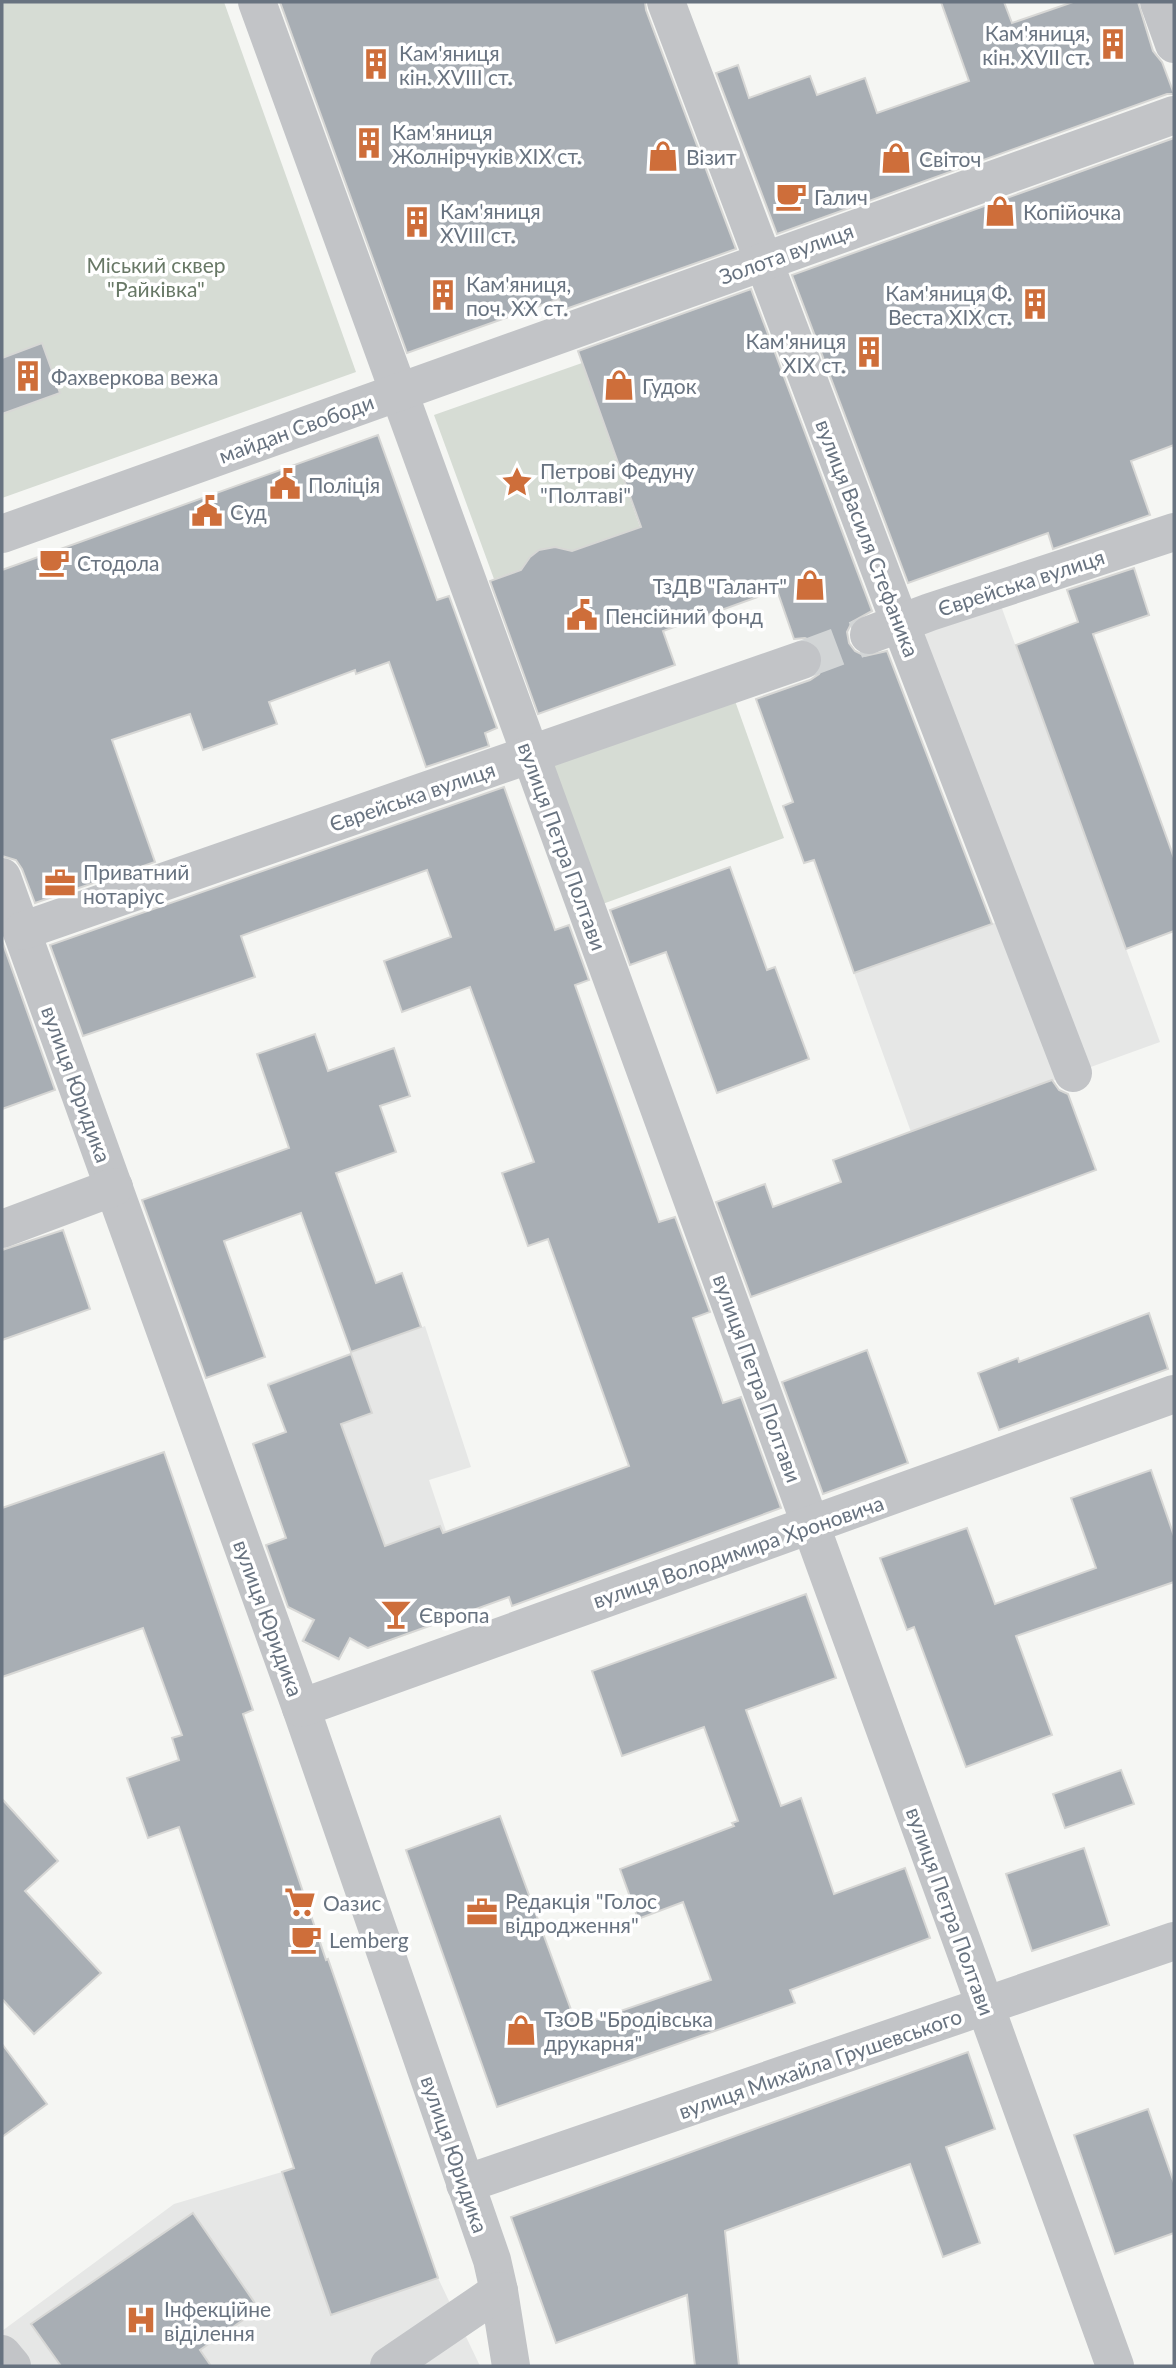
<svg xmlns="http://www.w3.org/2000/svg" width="1176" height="2368" font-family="Lato,sans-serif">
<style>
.built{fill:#e6e7e6}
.green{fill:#d6dcd4}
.building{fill:#a8aeb4;stroke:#d7d7d5;stroke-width:2}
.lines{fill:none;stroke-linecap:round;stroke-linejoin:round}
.minor-tunnel{stroke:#d2d5d6;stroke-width:38;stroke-dasharray:38 19;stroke-linecap:butt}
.minor{stroke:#c2c4c7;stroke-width:38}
.labels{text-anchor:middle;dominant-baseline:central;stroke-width:7;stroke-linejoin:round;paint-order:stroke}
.poi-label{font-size:21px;fill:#687380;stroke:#fff;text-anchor:start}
.street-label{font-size:21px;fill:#687380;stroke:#fff}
.park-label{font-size:21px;fill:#687866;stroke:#fff}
</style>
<rect width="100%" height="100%" fill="#f5f6f3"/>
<!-- built -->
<g class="built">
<path d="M1000,603l160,439 -249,90 -57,-159 148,-53 -102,-284z"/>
<path d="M425,1326l46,141 -42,13 44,132 -106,37 -17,-9 -11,21 -38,-20 11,-21 -21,-11 -23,-65 17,-7 -33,-94 34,-12 -19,-48z"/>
<path d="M282,2172l49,143 107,-37 42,88h-478v-35l172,-127z"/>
</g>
<!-- green -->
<g class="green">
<path d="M2,2h222l132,370 -354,126z"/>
<path d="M582,363l58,164 -69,24 -16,-4 -16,3 -9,7 -8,12 -28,10 -60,-164z"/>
<path d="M734,698l50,140 -187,68 -52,-143z"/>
</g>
<!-- building -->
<g class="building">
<path d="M280,2h365l1,8 90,239 -173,61 -4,-11 -152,54z"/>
<path d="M941,2h63l8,21 61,-21h65l15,49 9,11 12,32h-7l-390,140 -61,-161 22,-8 11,33 61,-22 7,19 48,-17 12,35 92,-32z"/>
<path d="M1174,138v307l-43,16 19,54 -97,34 -5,-16 -140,50 -116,-308z"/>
<path d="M751,289l121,322 -20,11 -5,10 2,11 6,8 10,5 22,-5 105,273 -138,49 -40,-113 -10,3 -21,-57 10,-4 -37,-103 54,-19 9,-6 5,-11 -2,-11 -6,-9 -11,-5 -11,1 -17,-49 -114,41 12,34 -137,49 -48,-133 31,-11 9,-13 9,-7 16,-3 17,4 69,-24 -63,-176z"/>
<path d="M42,343l18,50 -58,21v-56z"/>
<path d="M378,435l59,165 12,-4 48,132 -12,5 4,13 -63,21 -37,-105 -33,12 -1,-4 -86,32 8,22 -74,26 -13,-36 -78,26 43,122 -120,41 -13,-34 -6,-9 -14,-4v-286z"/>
<path d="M1134,568l15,47 -56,19 81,224v73l-48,18 -110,-304 62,-23 -11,-32z"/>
<path d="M504,787l51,143 14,-5 20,55 -14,5 84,237 16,-5 35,95 -17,6 30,85 18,-6 40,111 -269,98 -3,-9 -141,51 -18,-10 -11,21 -36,-18 11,-21 -26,-13 -22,-62 20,-7 -33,-94 33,-12 -18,-47 83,-31 21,59 -31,11 44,122 55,-20 3,7 186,-67 -81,-227 -20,7 -26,-73 32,-11 -64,-175 -68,25 -18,-51 67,-24 -24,-67 -186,66 14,41 -172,59 -33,-91z"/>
<path d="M730,867l37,103 8,-3 34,92 -92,34 -51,-141 -36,13 -20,-55z"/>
<path d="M2,941l53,149 -53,19z"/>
<path d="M315,1034l13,37 66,-23 16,48 -30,10 16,46 -60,21 40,110 26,-10 19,54 -70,25 -50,-139 -77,28 41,116 -59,21 -64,-178 147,-52 -32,-94z"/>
<path d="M1052,1080l7,10 9,4 28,76 -345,127 -35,-95 49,-18 8,23 68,-25 -8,-22z"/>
<path d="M63,1230l27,79 -88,31v-90z"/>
<path d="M1149,1313l19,56 -169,61 -21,-57 40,-15 1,4z"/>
<path d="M867,1350l41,113 -85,31 -41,-112z"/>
<path d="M164,1452l89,258 -10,4 83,246 2,-1 110,319 -107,37 -49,-143 12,-4 -115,-341 -31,11 -21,-60 52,-18 -7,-22 10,-3 -39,-107 -141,49v-169z"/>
<path d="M1151,1470l23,66v46l-158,54 36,99 -86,32 -52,-140 -7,3 -27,-72 87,-30 28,76 101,-36 -25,-70z"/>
<path d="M806,1594l30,84 -90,32 35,96 20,-8 33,96 71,-26 25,70 -140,52 5,13 -298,104 -91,-257 94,-34 77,210 134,-46 -28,-78 -45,17 -18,-50 114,-43 -2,-3 6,-2 -34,-94 -82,29 -30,-85z"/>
<path d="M1121,1770l13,34 -69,24 -12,-34z"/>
<path d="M2,1799l56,62 -33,30 76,82 -67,61 -32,-35z"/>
<path d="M1084,1848l25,77 -77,26 -26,-77z"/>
<path d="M2,2044l45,60 -45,33z"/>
<path d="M968,2052l27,77 -49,18 34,96 -37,14 -33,-93 -185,67 14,135h-44l-8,-71 -131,48 -45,-126z"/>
<path d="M1148,2109l26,74v50l-59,21 -41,-119z"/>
<path d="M193,2213l66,96 -59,41 11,16h-150l-30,-42z"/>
</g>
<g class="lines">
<!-- minor-tunnel -->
<path class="minor-tunnel" d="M802,660l67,-25"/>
<!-- minor -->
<g class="minor">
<path d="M257,2c284,789 575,1575 858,2364"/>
<path d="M666,2l234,621 173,450"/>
<path d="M1159,2l15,42"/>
<path d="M2,534l1172,-419"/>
<path d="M869,635l61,-23 244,-80"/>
<path d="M2,877l299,831 191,552 7,31 12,75"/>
<path d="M22,931l780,-271"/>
<path d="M2,1229l112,-42"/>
<path d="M301,1708c291,-106 583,-208 873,-314"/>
<path d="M465,2184l709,-243"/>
<path d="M2,2354l10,12"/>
<path d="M389,2366l110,-75"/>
</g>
</g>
<!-- icons -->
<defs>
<symbol id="building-bare" viewBox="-9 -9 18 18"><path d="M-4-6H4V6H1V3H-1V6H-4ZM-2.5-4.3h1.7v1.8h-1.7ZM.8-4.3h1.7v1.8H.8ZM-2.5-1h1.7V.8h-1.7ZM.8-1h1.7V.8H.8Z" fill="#ce6e3a" stroke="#fff" stroke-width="2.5" paint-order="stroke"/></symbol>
<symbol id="shop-bare" viewBox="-9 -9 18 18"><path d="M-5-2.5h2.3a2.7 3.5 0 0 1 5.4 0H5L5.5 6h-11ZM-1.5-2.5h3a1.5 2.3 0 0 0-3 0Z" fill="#ce6e3a" stroke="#fff" stroke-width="2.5" paint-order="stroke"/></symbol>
<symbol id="cafe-bare" viewBox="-9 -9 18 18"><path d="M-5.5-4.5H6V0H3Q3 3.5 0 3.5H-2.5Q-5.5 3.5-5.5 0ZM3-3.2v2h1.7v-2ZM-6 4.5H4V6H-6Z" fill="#ce6e3a" stroke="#fff" stroke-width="2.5" paint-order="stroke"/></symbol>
<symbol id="sight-bare" viewBox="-9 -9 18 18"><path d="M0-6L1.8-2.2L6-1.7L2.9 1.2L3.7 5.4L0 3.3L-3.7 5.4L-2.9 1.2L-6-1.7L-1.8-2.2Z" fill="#ce6e3a" stroke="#fff" stroke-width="2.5" paint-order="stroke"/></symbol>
<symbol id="civic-bare" viewBox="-9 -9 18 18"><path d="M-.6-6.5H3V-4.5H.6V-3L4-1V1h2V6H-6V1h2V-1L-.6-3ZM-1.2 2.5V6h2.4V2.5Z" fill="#ce6e3a" stroke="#fff" stroke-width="2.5" paint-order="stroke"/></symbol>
<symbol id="office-bare" viewBox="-9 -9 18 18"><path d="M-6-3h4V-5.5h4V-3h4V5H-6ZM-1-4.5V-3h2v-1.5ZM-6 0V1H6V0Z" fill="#ce6e3a" stroke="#fff" stroke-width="2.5" paint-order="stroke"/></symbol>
<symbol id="bar-bare" viewBox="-9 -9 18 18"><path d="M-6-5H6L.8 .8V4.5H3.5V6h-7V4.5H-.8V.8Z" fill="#ce6e3a" stroke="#fff" stroke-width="2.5" paint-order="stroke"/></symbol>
<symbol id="supermarket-bare" viewBox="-9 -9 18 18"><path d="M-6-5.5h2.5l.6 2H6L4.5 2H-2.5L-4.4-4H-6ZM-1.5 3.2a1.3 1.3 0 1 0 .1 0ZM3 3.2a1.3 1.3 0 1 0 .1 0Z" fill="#ce6e3a" stroke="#fff" stroke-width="2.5" paint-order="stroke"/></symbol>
<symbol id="hospital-bare" viewBox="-9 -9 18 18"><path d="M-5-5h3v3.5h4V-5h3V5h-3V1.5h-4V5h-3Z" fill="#ce6e3a" stroke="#fff" stroke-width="2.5" paint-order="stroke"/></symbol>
</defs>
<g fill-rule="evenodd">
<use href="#building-bare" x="1091" y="22" width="44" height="44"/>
<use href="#building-bare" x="354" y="42" width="44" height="44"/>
<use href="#building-bare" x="347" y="121" width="44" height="44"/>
<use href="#shop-bare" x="641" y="134" width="44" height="44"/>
<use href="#shop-bare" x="874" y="136" width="44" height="44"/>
<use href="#cafe-bare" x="769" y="174" width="44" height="44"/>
<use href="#shop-bare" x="978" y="189" width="44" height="44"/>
<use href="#building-bare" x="395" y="200" width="44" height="44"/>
<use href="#building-bare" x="421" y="273" width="44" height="44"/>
<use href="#building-bare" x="1013" y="282" width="44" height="44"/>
<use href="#building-bare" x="847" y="330" width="44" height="44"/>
<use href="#building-bare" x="6" y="354" width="44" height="44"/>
<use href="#shop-bare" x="597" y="363" width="44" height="44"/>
<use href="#sight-bare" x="495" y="460" width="44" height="44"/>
<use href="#civic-bare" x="263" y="462" width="44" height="44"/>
<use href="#civic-bare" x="185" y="489" width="44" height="44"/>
<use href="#cafe-bare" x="32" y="540" width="44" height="44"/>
<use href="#shop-bare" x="788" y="563" width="44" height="44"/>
<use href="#civic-bare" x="560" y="593" width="44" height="44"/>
<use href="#office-bare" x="38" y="861" width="44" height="44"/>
<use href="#bar-bare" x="374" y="1592" width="44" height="44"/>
<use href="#supermarket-bare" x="278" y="1880" width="44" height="44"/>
<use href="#office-bare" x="460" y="1890" width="44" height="44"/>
<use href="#cafe-bare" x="284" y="1917" width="44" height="44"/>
<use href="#shop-bare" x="499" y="2008" width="44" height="44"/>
<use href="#hospital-bare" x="119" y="2298" width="44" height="44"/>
</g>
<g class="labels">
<!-- poi labels -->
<g class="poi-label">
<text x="1090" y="32" text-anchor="end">Кам'яниця,<tspan x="1090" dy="24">кін. XVII ст.</tspan></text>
<text x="399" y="52">Кам'яниця<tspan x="399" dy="24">кін. XVIII ст.</tspan></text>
<text x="392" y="131">Кам'яниця<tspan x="392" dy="24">Жолнірчуків XIX ст.</tspan></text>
<text x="686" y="156">Візит</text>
<text x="919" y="158">Світоч</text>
<text x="814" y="196">Галич</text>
<text x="440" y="210">Кам'яниця<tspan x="440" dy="24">XVIII ст.</tspan></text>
<text x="1023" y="211">Копійочка</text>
<text x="466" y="283">Кам'яниця,<tspan x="466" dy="24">поч. XX ст.</tspan></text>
<text x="1012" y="292" text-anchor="end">Кам'яниця Ф.<tspan x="1012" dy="24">Веста XIX ст.</tspan></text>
<text x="846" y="340" text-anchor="end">Кам'яниця<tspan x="846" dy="24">XIX ст.</tspan></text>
<text x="51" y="376">Фахверкова вежа</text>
<text x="642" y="385">Гудок</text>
<text x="540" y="470">Петрові Федуну<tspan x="540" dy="24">"Полтаві"</tspan></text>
<text x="308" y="484">Поліція</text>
<text x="230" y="511">Cуд</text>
<text x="77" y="562">Стодола</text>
<text x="787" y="585" text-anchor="end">ТзДВ "Галант"</text>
<text x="605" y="615">Пенсійний фонд</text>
<text x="83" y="871">Приватний<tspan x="83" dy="24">нотаріус</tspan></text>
<text x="419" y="1614">Європа</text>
<text x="505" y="1900">Редакція "Голос<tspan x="505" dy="24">відродження"</tspan></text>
<text x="323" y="1902">Оазис</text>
<text x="329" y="1939">Lemberg</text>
<text x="544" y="2018">ТзОВ "Бродівська<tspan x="544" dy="24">друкарня"</tspan></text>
<text x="164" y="2308">Інфекційне<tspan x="164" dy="24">віділення</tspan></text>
</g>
<!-- street labels -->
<g class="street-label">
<text transform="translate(786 253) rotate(-20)">Золота вулиця</text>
<text transform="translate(296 428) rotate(-20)">майдан Свободи</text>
<text transform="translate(868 538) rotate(69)">вулиця Василя Стефаника</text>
<text transform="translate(1021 582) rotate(-18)">Єврейська вулиця</text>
<text transform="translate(412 796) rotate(-19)">Єврейська вулиця</text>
<text transform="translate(563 846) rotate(70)">вулиця Петра Полтави</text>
<text transform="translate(77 1084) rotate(70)">вулиця Юридика</text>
<text transform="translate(758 1378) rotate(70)">вулиця Петра Полтави</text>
<text transform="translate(738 1551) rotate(-19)">вулиця Володимира Хроновича</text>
<text transform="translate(269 1618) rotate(70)">вулиця Юридика</text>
<text transform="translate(951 1911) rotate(70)">вулиця Петра Полтави</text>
<text transform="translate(820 2063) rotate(-19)">вулиця Михайла Грушевського</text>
<text transform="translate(455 2154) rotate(71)">вулиця Юридика</text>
</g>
<!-- park labels -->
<g class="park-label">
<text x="156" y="264">Міський сквер<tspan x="156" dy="24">"Райківка"</tspan></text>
</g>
</g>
<!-- border -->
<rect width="1176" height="2368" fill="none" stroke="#687380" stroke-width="7"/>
</svg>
